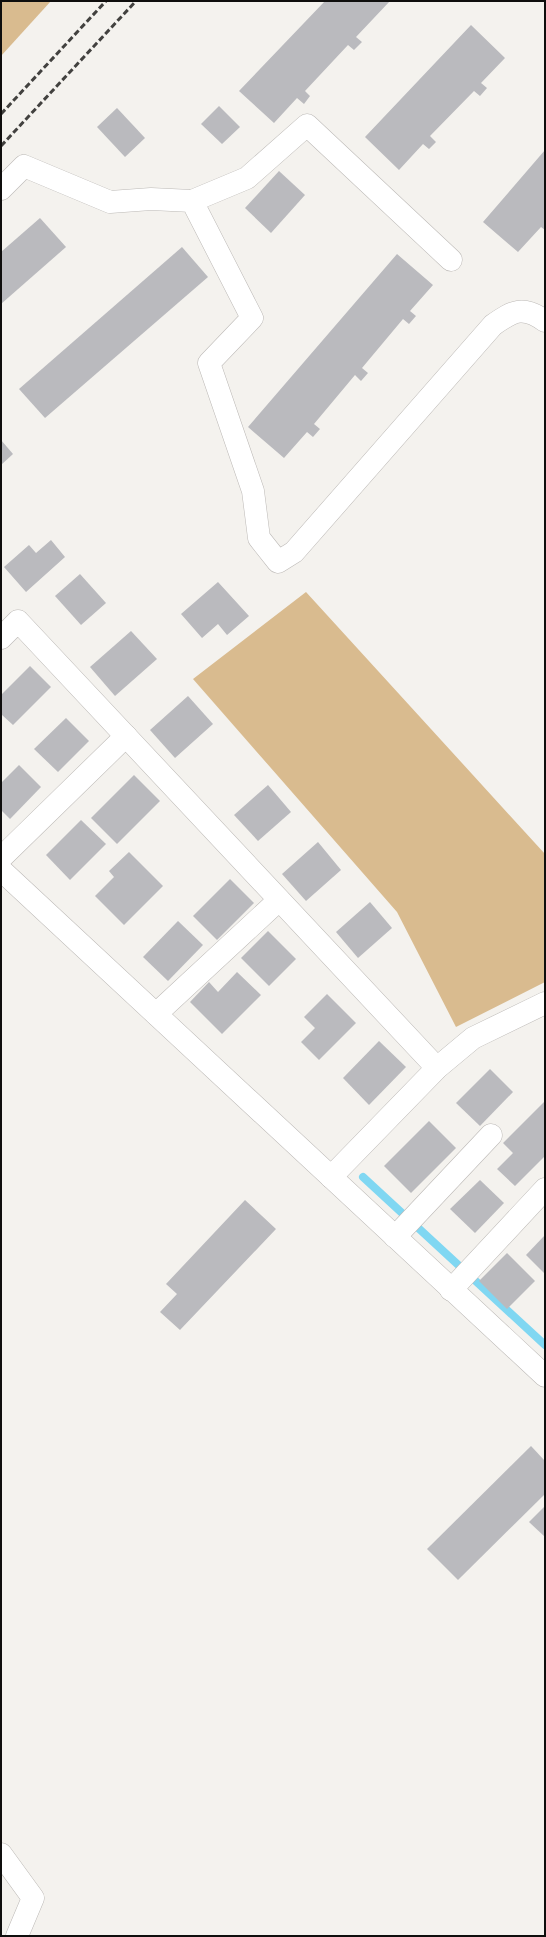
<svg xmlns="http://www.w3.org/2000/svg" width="546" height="1937" font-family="'IBM Plex Serif',serif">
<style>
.green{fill:#d9bb8f}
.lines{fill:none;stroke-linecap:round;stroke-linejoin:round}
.stream{stroke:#80d7f2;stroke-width:8}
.building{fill:#bababe}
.minor-casing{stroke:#bcb9b6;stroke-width:23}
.minor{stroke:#fff;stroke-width:22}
.rail{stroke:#42413f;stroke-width:3;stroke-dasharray:6 3;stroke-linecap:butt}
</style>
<rect width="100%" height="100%" fill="#f4f2ee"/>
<!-- green -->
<g class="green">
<path d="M1,1h50l-50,55z"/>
<path d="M306,592l239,262v128l-89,45 -59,-115 -204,-233z"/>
</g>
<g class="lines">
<!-- stream -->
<path class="stream" d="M363,1177l182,168"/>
</g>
<!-- building -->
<g class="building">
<path d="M325,1h65l-34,36 6,5 -8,8 -6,-5 -43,46 5,5 -6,8 -7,-6 -23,25 -35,-32z"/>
<path d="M471,25l34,33 -24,25 6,5 -7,8 -6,-5 -44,45 6,6 -7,7 -6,-5 -24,26 -34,-33z"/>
<path d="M219,106l21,21 -18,17 -21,-20z"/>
<path d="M117,108l28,30 -20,19 -28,-30z"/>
<path d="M545,150v80l-4,-3 -23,25 -35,-30z"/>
<path d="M279,171l26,24 -34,38 -26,-25z"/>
<path d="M40,218l26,29 -65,57v-52z"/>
<path d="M182,247l26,30 -163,141 -26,-29z"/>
<path d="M397,254l36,31 -23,26 6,5 -7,8 -6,-5 -41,49 6,5 -7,8 -6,-6 -41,49 6,5 -7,8 -6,-5 -23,26 -36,-31z"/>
<path d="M1,440l12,14 -12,11z"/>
<path d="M51,540l14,17 -39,35 -22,-25 25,-22 7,8z"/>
<path d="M80,574l26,29 -25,22 -26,-29z"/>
<path d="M218,582l31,34 -22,19 -9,-11 -16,14 -21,-24z"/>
<path d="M131,631l26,28 -42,37 -25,-29z"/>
<path d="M30,666l21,21 -38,38 -12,-11v-19z"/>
<path d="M188,696l25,28 -38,34 -25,-28z"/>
<path d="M66,718l23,23 -31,31 -24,-23z"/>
<path d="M19,765l22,22 -31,32 -9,-9v-27z"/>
<path d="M134,775l26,26 -43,43 -26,-26z"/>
<path d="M268,785l23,27 -33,29 -24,-26z"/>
<path d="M81,820l25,24 -36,36 -24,-25z"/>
<path d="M318,842l23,28 -35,31 -24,-27z"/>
<path d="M129,852l34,34 -39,39 -29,-29 19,-19 -5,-6z"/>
<path d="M230,879l24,24 -37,37 -24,-24z"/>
<path d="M370,902l22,26 -34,30 -22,-26z"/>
<path d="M178,921l25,24 -35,36 -25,-24z"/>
<path d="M268,931l28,28 -27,27 -28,-28z"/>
<path d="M237,972l24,23 -39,39 -32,-32 19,-20 9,10z"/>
<path d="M327,994l29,29 -37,37 -18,-18 14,-14 -11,-11z"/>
<path d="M379,1041l27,26 -37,38 -26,-27z"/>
<path d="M490,1069l23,23 -33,34 -24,-23z"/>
<path d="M544,1102l1,54 -30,30 -18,-17 16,-16 -10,-10z"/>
<path d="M429,1121l27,27 -45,45 -27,-27z"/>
<path d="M480,1180l24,23 -29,30 -25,-24z"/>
<path d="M245,1200l31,29 -96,101 -20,-18 17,-18 -11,-10z"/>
<path d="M545,1235v39l-19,-19z"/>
<path d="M507,1253l28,28 -28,28 -28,-28z"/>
<path d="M531,1446l14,15v33l-87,86 -31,-31z"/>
<path d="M545,1506v31l-16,-15z"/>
</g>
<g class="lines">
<defs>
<g id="minor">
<path d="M1,189l23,-23 86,36 41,-3 41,2 60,117 -43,45 44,128 6,47 19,24 16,-10 199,-227c20,-14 30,-20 52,-4"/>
<path d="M192,201l55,-23 60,-53 144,135"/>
<path d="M1,638l17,-17 419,447"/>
<path d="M1,858l125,-122"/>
<path d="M1,870l544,506"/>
<path d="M156,1014l123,-114"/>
<path d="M331,1177l106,-109 36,-30 72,-35"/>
<path d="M395,1237l96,-102"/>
<path d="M451,1290l94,-101"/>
<path d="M1,1854l32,44 -16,38"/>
</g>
</defs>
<!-- minor casing -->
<use href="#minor" class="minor-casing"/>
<!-- minor -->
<use href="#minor" class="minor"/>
<!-- rail -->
<g class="rail">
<path d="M1,114l105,-113"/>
<path d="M1,146l135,-145"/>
</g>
</g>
<!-- border -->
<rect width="546" height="1937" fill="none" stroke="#0f0e0d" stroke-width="4"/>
</svg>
